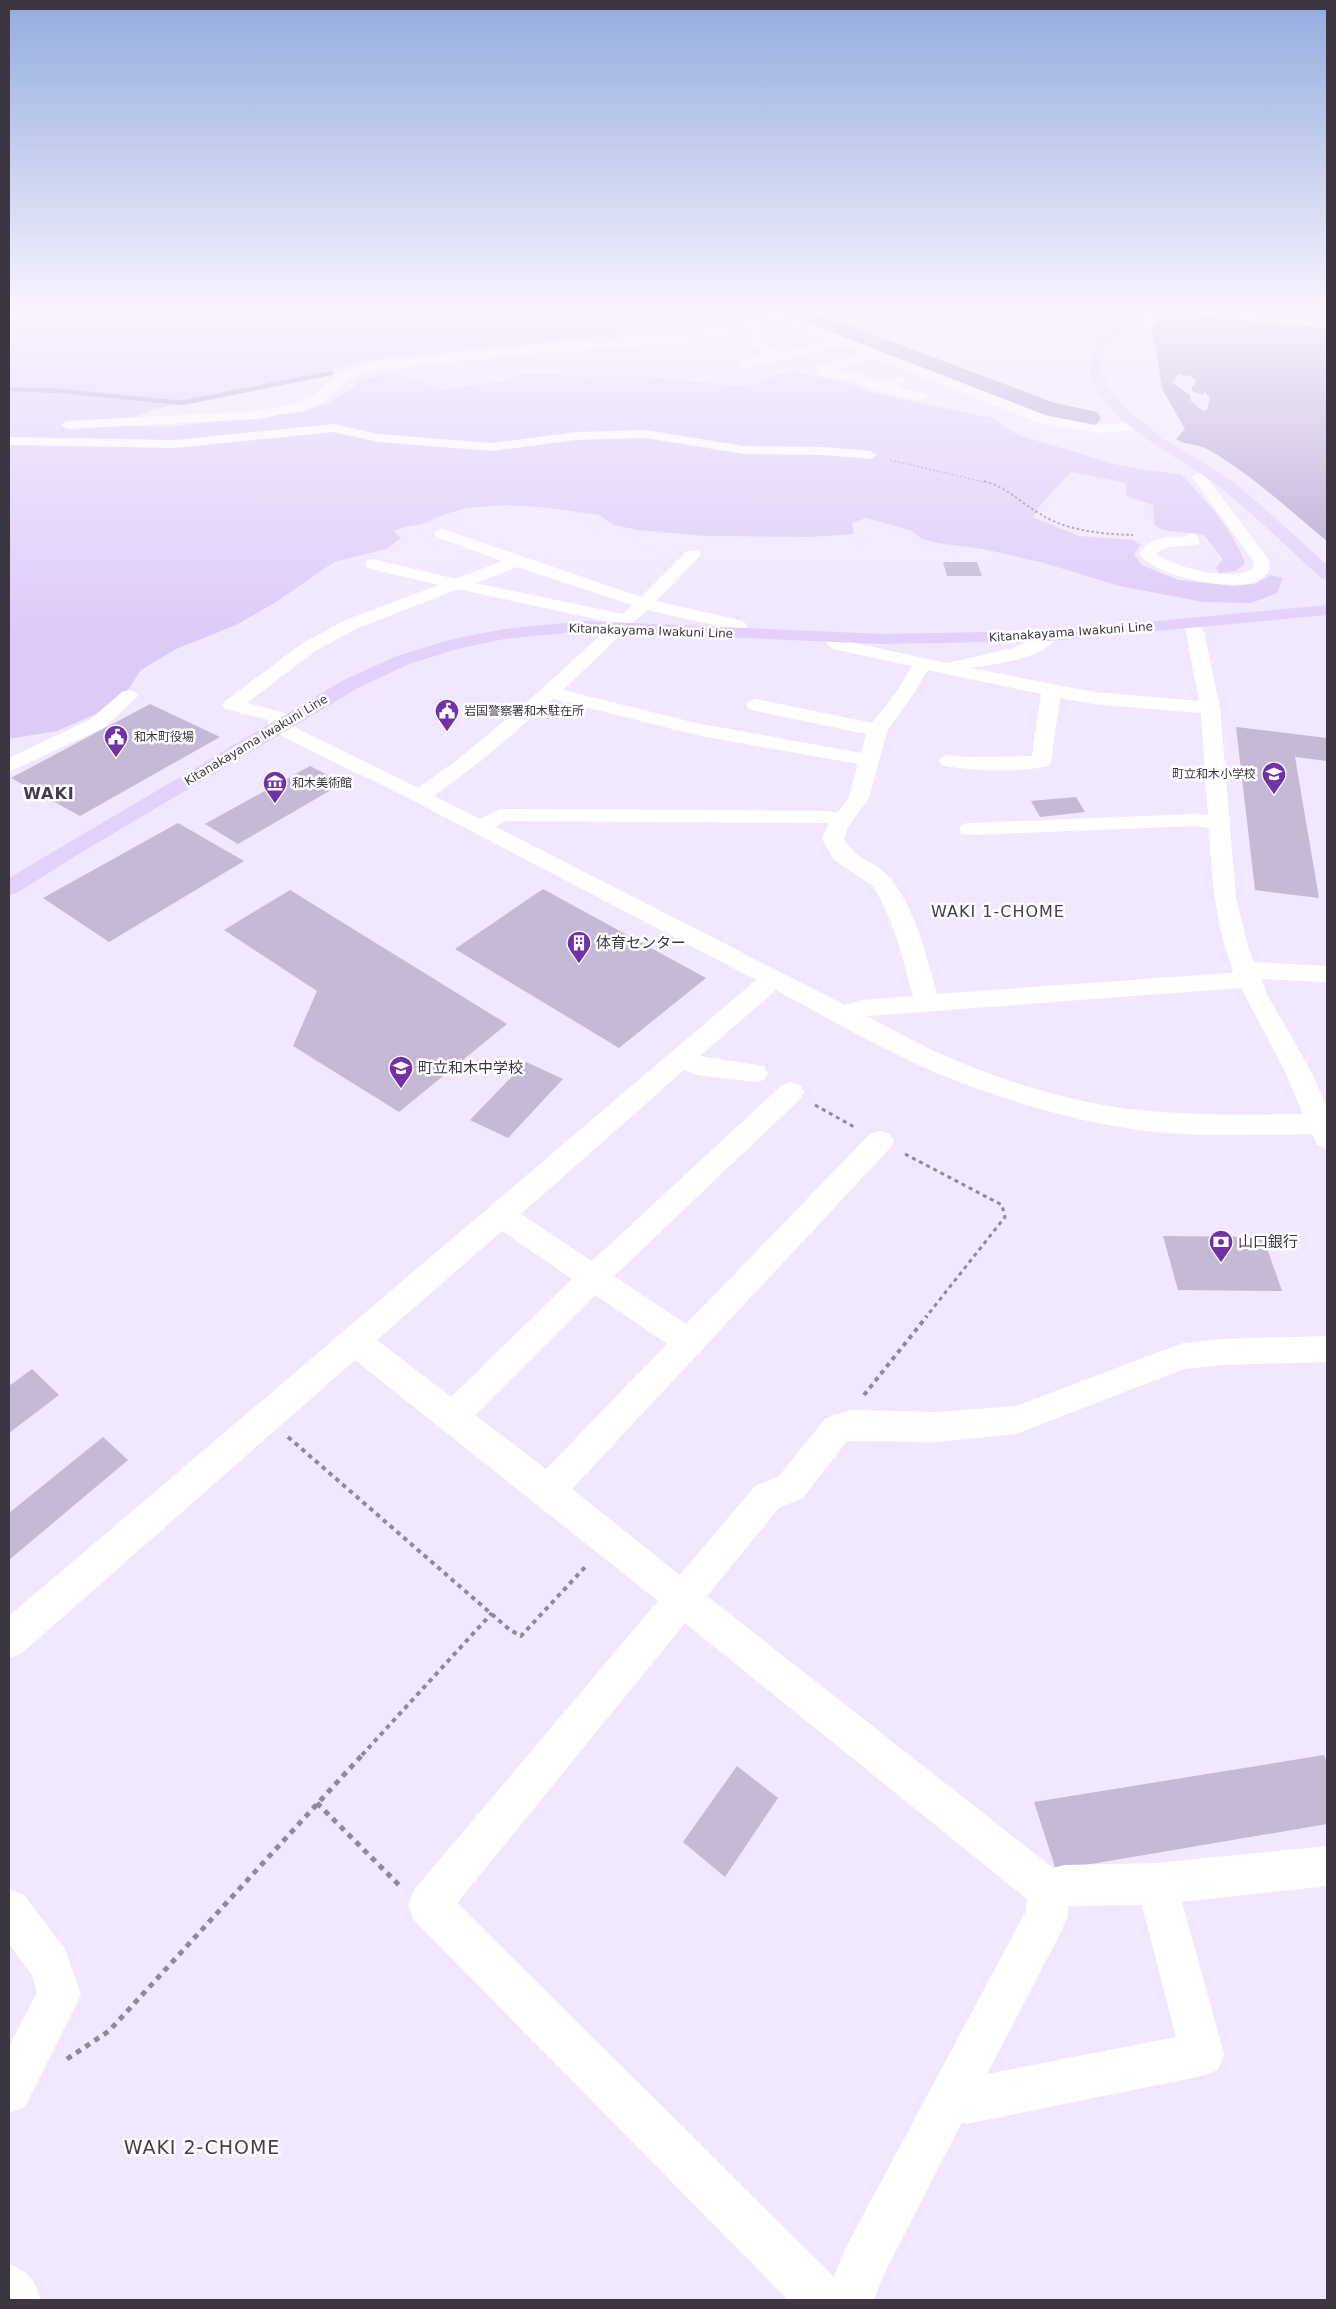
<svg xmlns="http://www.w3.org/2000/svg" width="1336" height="2309" font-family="'DejaVu Sans','Noto Sans JP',sans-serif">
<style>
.green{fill:#decaf9}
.water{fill:#b49fcf;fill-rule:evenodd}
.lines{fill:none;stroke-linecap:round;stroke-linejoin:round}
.stream{stroke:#b49fcf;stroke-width:4.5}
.river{fill:#b49fcf;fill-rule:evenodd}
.building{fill:#c5b9d6}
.path-far4{stroke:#90899a;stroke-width:1;stroke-dasharray:2 2;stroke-linecap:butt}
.path-far3{stroke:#90899a;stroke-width:2;stroke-dasharray:2.5 2.5;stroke-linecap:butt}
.path-far2{stroke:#90899a;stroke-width:3;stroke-dasharray:4 4;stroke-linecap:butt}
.path-far1{stroke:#90899a;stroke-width:4;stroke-dasharray:4.5 4.5;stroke-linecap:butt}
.path{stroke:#90899a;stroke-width:5;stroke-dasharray:5.5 5.5;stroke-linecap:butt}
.minor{fill:#fff;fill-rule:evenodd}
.major{fill:#e3d0fb;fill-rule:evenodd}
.labels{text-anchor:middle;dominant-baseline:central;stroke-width:5;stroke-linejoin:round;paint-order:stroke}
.far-street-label{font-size:12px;fill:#3b3641;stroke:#fff}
.far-poi-label{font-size:12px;fill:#3b3641;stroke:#fff;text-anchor:start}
.poi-label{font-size:15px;fill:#3b3641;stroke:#fff;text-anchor:start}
.far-district-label{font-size:16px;font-weight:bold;letter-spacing:1px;fill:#453b53;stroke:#fff}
.neighbourhood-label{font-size:16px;letter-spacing:1px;fill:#453b53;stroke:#fff}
.near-neighbourhood-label{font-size:19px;letter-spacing:1px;fill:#453b53;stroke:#fff}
</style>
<rect width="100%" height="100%" fill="#f1e7ff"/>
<!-- green -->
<path class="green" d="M9,312h675c-10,4 -15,11 -24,17l-292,31 -52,13 -24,9 -111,20 -33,9 -28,14 46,2 137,-15 27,-10 25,-15 4,-6 28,-7 20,2 32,14 61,-8 23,-8h25l41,3 44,-2 101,11 25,-2 18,-9 19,-3 46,10 23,9 126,27 27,17 100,30 35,6 28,3c24,26 53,56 64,90l-10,7 -16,2 -3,-5 7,-9 -19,-24 -42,-5 -8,-6 -1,-19 -27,-9v-13l-55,-11 -30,32 -8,13 46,19 54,4 7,5 -6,10 8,10 36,15 54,6 23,-2 16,-9 12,3 -6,15 -26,10 -48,-1 -84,-16 -75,-23 -60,-14 -47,-6 -15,-4 -12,-9 -44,-12 -14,5 2,11 -44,3 -105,-1 -67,-6 -24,-5 -15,-10 -58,-8 -36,-2 -38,3 -22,6 -22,10 -19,3 -10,4 7,7 -15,11 -52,13 -58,40 -40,23 -60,24 -35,21 -13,20 -32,24 -39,17 -48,8v-393l7,-3 6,-6 -13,-4z"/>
<!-- water -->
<path class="water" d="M1157,312h170v229c-38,-31 -76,-67 -118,-91 -10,-6 -24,-5 -33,-11l9,-10 -23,-40 -6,-40 -5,-17zM1180,374l4,2 8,-1 -1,2 6,4 -5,6v4l10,4 3,-3 5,6 -3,12 -4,1 -13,-11 1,-4 -19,-14z"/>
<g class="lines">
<!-- stream -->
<path class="stream" d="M9,389l51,2 122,12 149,-30"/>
<!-- river -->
<path class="river" d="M781,312h32l242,91 42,9 4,6 -4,6 -10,2 -49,-11 -253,-98z"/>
</g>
<!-- building -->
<g class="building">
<path d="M943,562h34l5,14h-35z"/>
<path d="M150,704l70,33 -140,79 -69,-38z"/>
<path d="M1236,727l91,11v23l-32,-4 24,141 -64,-8z"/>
<path d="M310,766l33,17 -105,61 -33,-20z"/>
<path d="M1076,797l9,15 -45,5 -9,-16z"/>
<path d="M178,823l66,38 -135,81 -66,-44z"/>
<path d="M543,889l163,89 -87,70 -164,-99z"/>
<path d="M290,890l217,134 -108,88 -106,-66 24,-55 -93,-61z"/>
<path d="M526,1062l37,17 -55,59 -38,-18z"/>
<path d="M1163,1236l100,1 19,54 -104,-1z"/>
<path d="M32,1369l27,26 -50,38v-47z"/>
<path d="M103,1437l25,23 -119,100v-47z"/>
<path d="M1324,1755l3,8v61l-271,46 -22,-68z"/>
<path d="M737,1766l41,32 -53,79 -42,-35z"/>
</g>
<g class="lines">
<!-- path-far4 -->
<path class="path-far4" d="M890,460l98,23"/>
<!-- path-far3 -->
<path class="path-far3" d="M984,481c26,8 34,20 56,33 27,17 62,20 93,21"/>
<!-- path-far2 -->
<g class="path-far2">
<path d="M815,1105l41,23"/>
<path d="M905,1154l97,51 3,12 -79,100"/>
</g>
<!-- path-far1 -->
<g class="path-far1">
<path d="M864,1395l63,-79"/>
<path d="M288,1437l222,193 11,6 66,-71"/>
<path d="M362,1755l130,-142"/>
</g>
<!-- path -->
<g class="path">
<path d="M317,1803l83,83"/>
<path d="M67,2059l42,-28 254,-277"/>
</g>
<!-- minor -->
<g class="minor">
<path d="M761,312l21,1 263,102 50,10 44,-3 7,4 -7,4 -44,3 -58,-11 -163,-64 -40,12 23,3 25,10 16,-6 5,1 2,3 -9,6 29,6 2,3 -2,3 -5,1 -43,-9 -28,-11 -30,-5 -3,-6 1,-3 46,-12 -20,-8 -99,22 -6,-4 1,-3 26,-6 -12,-10 -4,-12 -7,-3 -61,13 -164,12 -144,15 -23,8 -29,25 -18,7 -45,9 -191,10 -7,-4 7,-4 191,-10 36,-7 17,-7 29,-25 31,-10 146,-15 164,-12 42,-7 43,-12zM777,320l54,21 -51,11c-11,-2 -17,-11 -19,-21l-6,-5z"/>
<path d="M1146,312h12l-5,15h-8l-2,-3z"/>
<path d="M1196,312h40l91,8v8l-125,-12z"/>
<path d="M334,424l44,10 114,9 83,-11 71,-2 97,16 80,1 47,4 7,4 -7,4 -47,-4 -80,-1 -97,-16 -71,2 -83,11 -114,-9 -44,-10 -159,16 -166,-3v-8l166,3z"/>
<path d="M1211,469l7,4 -2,3 -8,3 61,81 1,9c-3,5 -8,10 -14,13 -27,9 -101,-5 -117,-29l11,-11 17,-5h17l7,-4 6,2 3,7 -2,3 -31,2 -11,6c15,15 81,30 98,15l-1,-8 -61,-83 2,-3z"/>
<path d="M442,529l199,68 46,-46h12l2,3 -2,3 -43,44 83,19 6,3 5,10 -3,4h-12l-4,-7 -4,-2 -80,-18 -84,80 133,33 165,30 5,-19 -110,-23 -7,-2 -3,-4 3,-4 7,-2 116,24 23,-29 17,-28 -79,-17 -13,-11 3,-4 6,-1 16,8 102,22 66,-15 36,-17 6,1 3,4c-17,25 -61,27 -88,32l124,24 105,9 -13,-69 -5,-8 3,-4h12l8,12 16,76 16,190 13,52 5,12 73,4v16l-66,-3 7,17 43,75 16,37v40l-10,-3 -5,-11c-62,0 -125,4 -186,-6 -69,-11 -138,-33 -203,-61 -50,-22 -98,-51 -147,-77l-76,66 64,10 4,7 -4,7 -9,2 -58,-7 -13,-5 -163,144 71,47 190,-176 9,-3 9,3 4,7 -4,7 -186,177 72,48 184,-190 10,-3 10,3 4,7 -4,7 -318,341 108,86 75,-89 24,-10 46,-57 12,-5 15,-4 85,2 79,-6 167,-63 41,-4 103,-3v26l-103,3 -40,4 -168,65 -79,8 -90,-1 -44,57 -24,10 -72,88 346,272 11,-3 93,-2 170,-17v40l-145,16 42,152 -6,16 -16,6 -236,48 -4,-2 -79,154 -9,24h-86l-374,-380 -6,-15 6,-15 244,-289 -303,-241 -333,293 -13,5v-42l747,-636 -344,-180 -141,-69 -3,-4v-7l-43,-11 -3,-4 3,-4 78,-58 43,-23 93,-35 -72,-17 -2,-4 2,-4 6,-1 83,20 46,-18 -66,-24 -2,-3 2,-3zM517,567l115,38 -9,9 -148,-31zM458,589l156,34 -89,81 -68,56 -39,28 -130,-64v-7l-3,-4 -38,-10 68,-52 43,-23zM928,670l113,24 -9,62 -66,1 -17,-2 -7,2 -3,4 3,4c22,6 84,7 106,1l3,-4 9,-64 34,6 107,9 7,102 -14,-1 -224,9 -8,1 -3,5 3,5 8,1 224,-9 15,2c3,49 6,96 24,142l-2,3 -294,21c-11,-38 -21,-85 -47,-116 -14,-17 -34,-17 -46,-39l4,-12 21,-29 18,-67 25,-35zM553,699l143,36 162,29 -9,33 -12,16 -8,-2 -328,-2 -21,10 -46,-23 48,-36zM505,821l324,2 -7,16 12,21 39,26c21,34 30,72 40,110l-50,4 -18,5 -349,-178zM1241,988l44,83 18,43c-58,1 -116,2 -174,-5 -64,-8 -129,-29 -188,-55 -25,-11 -50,-25 -74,-38zM502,1231l70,48 -121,118 -74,-57zM595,1295l72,49 -121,125 -71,-54zM685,1623l342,276 -1,12 -181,338 -11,28 -377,-374zM1142,1905l34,132 -189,37 75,-144 6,-15v-9z"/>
<path d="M129,690l7,2 2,4 -33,31 -96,45v-14l82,-39 31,-27z"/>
<path d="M9,1889l15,6 41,54 16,46 -56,112 -16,6v-67l28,-53 -5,-18 -23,-31z"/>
<path d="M9,2264c22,9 24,14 32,36h-32z"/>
</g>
<!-- major -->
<g class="major">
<path d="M1127,312h13c-14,18 -39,28 -38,54 2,47 97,90 131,116 33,26 63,55 94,83v14l-6,-1c-33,-30 -64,-61 -99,-89 -36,-29 -126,-69 -132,-119 -3,-25 21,-44 37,-58z"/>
<path d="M1327,605v10l-278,26 -167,3 -296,-13 -82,8 -47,10 -48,15 -51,24 -286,170 -55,35 -8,2v-17l335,-198 53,-24 56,-17 51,-10 82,-8 296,13 167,-3z"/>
</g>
</g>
<!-- sky -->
<linearGradient id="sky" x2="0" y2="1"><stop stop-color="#93acde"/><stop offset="0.49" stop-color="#f9f4ff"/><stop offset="1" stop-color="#f9f4ff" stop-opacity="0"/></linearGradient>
<rect width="1336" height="635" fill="url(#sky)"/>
<!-- icons -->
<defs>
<symbol id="civic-pin" viewBox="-11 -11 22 30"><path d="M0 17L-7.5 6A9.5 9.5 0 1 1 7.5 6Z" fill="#7132a8" stroke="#fff"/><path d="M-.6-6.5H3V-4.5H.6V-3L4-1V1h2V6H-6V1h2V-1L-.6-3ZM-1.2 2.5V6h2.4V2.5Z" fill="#fff"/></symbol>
<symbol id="school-pin" viewBox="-11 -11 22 30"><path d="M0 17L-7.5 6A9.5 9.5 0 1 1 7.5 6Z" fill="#7132a8" stroke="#fff"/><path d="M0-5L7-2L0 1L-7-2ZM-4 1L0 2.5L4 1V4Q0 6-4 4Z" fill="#fff"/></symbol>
<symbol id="museum-pin" viewBox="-11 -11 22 30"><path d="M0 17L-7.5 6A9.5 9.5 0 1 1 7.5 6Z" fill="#7132a8" stroke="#fff"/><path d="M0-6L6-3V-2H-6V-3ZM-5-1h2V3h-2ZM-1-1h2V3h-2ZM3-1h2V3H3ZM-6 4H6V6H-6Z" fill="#fff"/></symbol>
<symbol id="building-pin" viewBox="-11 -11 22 30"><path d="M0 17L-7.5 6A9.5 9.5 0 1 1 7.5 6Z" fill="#7132a8" stroke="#fff"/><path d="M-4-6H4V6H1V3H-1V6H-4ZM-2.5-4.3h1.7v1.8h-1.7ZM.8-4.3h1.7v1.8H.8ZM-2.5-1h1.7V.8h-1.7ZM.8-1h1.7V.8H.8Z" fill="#fff"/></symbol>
<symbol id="bank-pin" viewBox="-11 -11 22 30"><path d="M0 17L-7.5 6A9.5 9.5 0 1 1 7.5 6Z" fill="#7132a8" stroke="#fff"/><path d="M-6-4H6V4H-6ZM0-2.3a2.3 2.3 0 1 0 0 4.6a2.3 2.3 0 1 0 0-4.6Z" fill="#fff"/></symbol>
</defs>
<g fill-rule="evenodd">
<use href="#civic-pin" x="433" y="697" width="28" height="38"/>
<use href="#civic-pin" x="102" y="723" width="28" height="38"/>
<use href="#school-pin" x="1260" y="760" width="28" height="38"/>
<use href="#museum-pin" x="261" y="769" width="28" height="38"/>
<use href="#building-pin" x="565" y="929" width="28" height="38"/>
<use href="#school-pin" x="387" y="1054" width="28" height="38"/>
<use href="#bank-pin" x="1207" y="1228" width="28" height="38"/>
</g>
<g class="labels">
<!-- far-street labels -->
<g class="far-street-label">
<text transform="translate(651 631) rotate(2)">Kitanakayama Iwakuni Line</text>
<text transform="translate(1071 632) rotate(-4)">Kitanakayama Iwakuni Line</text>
<text transform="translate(256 740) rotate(-31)">Kitanakayama Iwakuni Line</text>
</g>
<!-- far-poi labels -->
<g class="far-poi-label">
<text x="464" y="711">岩国警察署和木駐在所</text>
<text x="134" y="737">和木町役場</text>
<text x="1256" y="774" text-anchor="end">町立和木小学校</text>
<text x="292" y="783">和木美術館</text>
</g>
<!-- poi labels -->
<g class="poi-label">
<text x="596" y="943">体育センター</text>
<text x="418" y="1068">町立和木中学校</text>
<text x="1238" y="1242">山口銀行</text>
</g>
<!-- far-district labels -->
<g class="far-district-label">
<text x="49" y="793">WAKI</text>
</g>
<!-- neighbourhood labels -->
<g class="neighbourhood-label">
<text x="998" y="911">WAKI 1-CHOME</text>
</g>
<!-- near-neighbourhood labels -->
<g class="near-neighbourhood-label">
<text x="202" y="2147">WAKI 2-CHOME</text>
</g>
</g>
<!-- border -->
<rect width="1336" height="2309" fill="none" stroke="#3b3641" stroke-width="20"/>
</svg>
